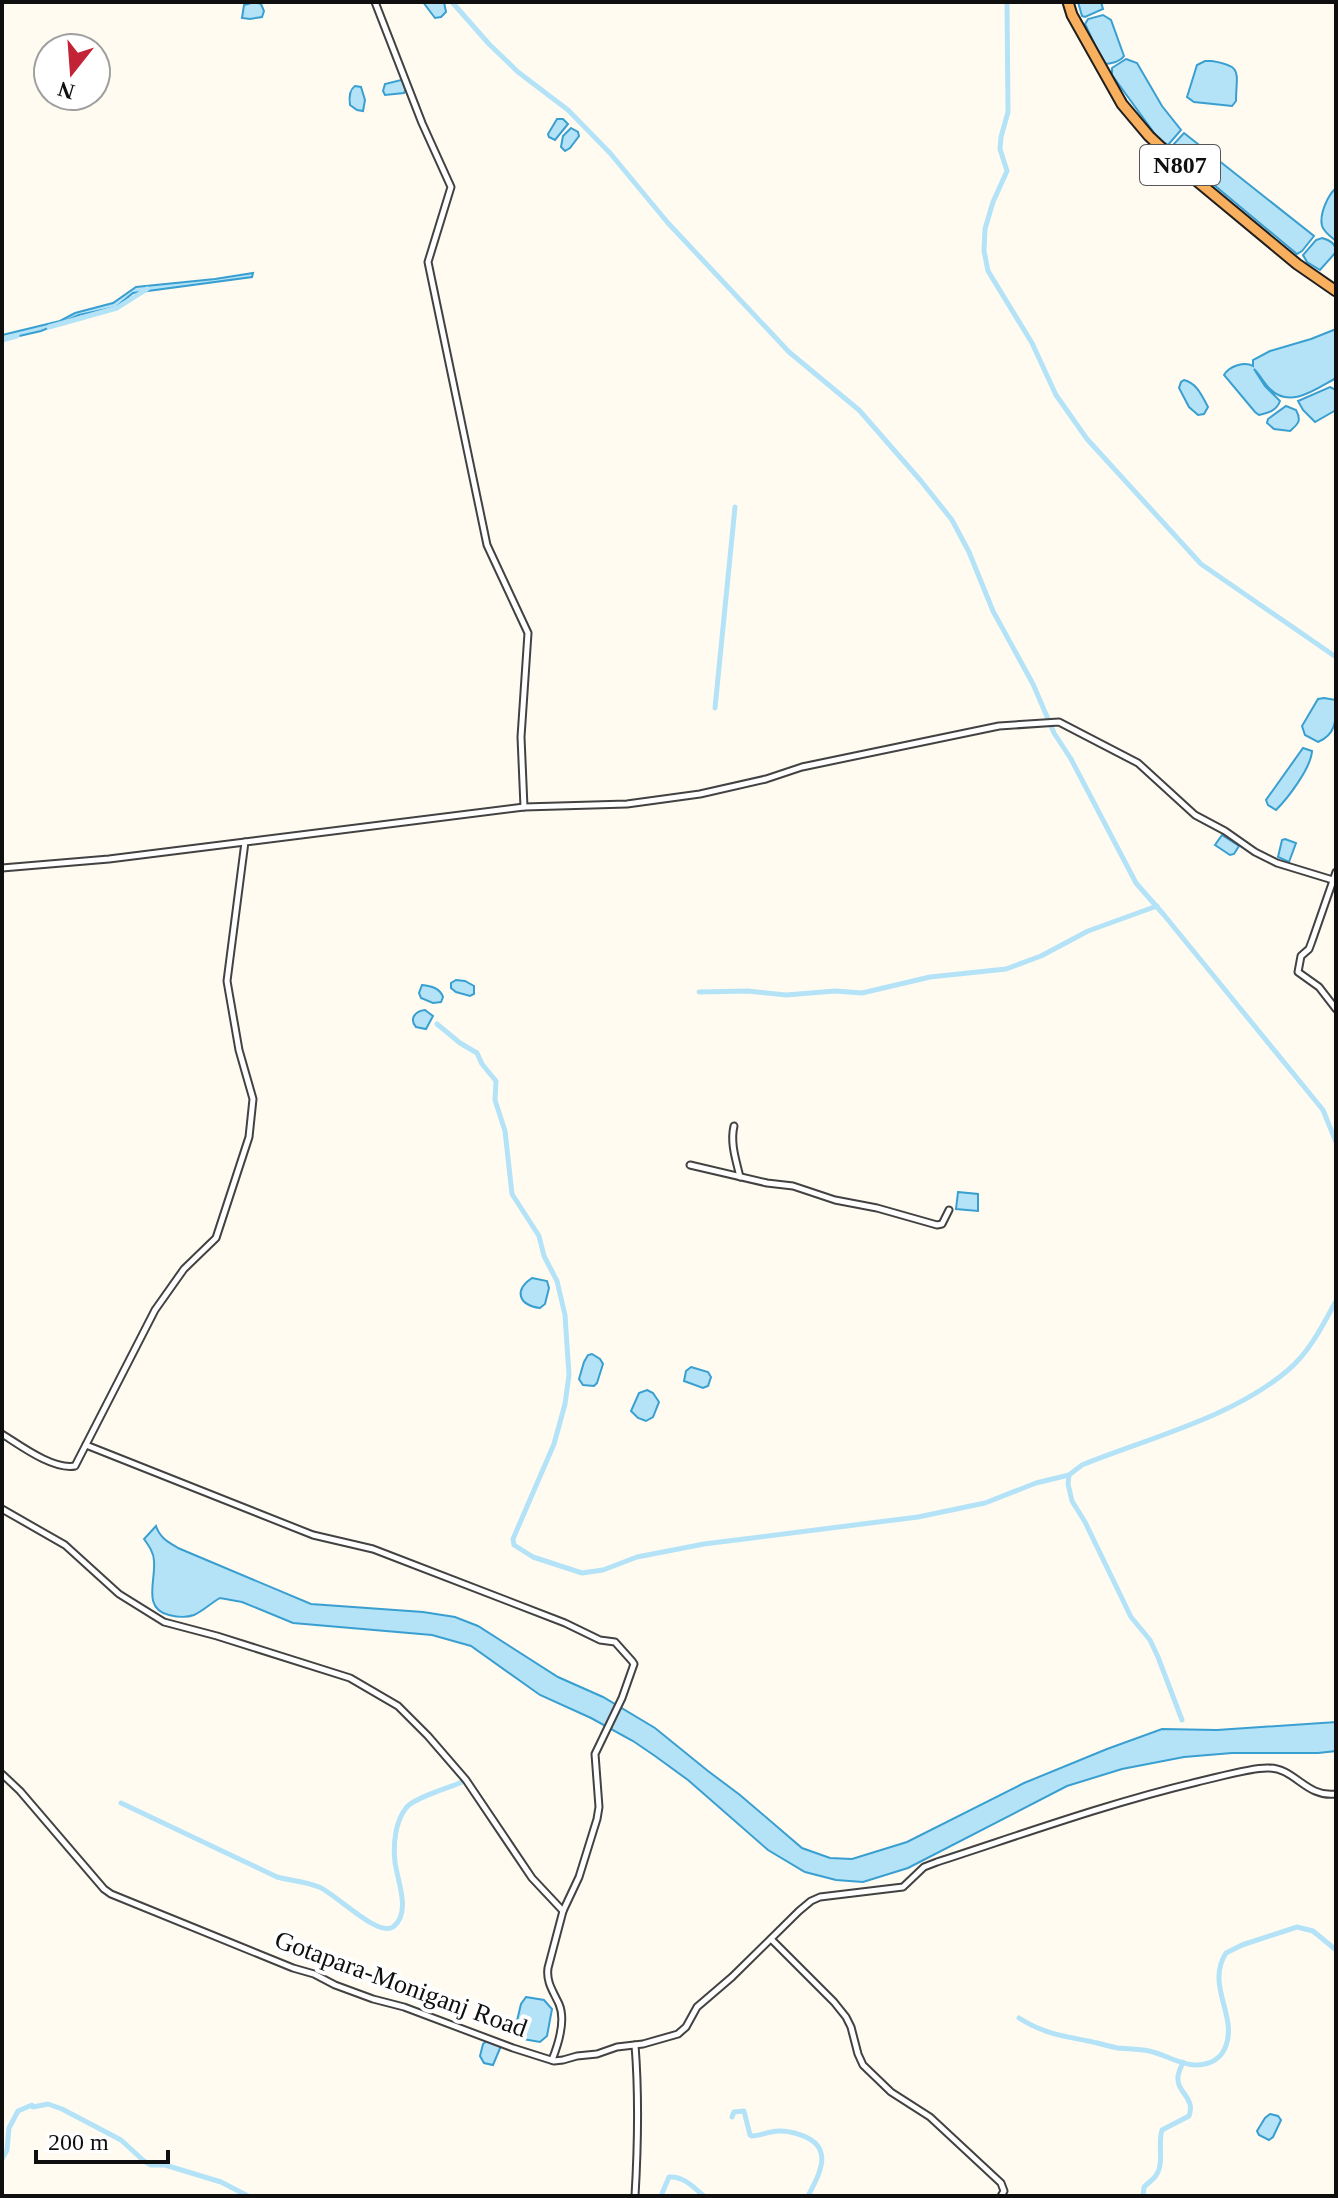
<svg xmlns="http://www.w3.org/2000/svg" width="1338" height="2198" font-family="Georgia,serif">
<style>
.water{fill:#b4e3f8;stroke:#399fd0;stroke-width:2}
.lines{fill:none;stroke-linecap:round;stroke-linejoin:round}
.canal{stroke:#b4e3f8;stroke-width:5}
.minor-casing{stroke:#424242;stroke-width:9}
.trunk-casing{stroke:#202020;stroke-width:13}
.minor{stroke:#fff;stroke-width:5}
.trunk{stroke:#f9b05e;stroke-width:9}
.labels{text-anchor:middle;dominant-baseline:central;stroke-width:8;stroke-linejoin:round;paint-order:stroke}
.shield{fill:#fff;stroke:#575757;stroke-width:2}
.shield-label{font-size:24px;font-weight:bold;fill:#0f0f0f}
.street-label{font-size:26px;fill:#0f0f0f;stroke:#fff}
</style>
<rect width="100%" height="100%" fill="#fffbf1"/>
<!-- water -->
<g class="water">
<path d="M255,2l6,2 3,7 -2,6 -12,2 -8,-1 2,-13z"/>
<path d="M423,2h21l2,10 -5,5 -6,1z"/>
<path d="M1078,2h23l2,7 -18,8 -3,-1z"/>
<path d="M1103,15l8,5 13,36c-4,6 -14,8 -20,8l-19,-40 3,-5z"/>
<path d="M1126,59l11,4 25,43 19,24 -13,15 -8,-4 -48,-66v-7z"/>
<path d="M1212,61c32,5 24,12 24,40l-4,5 -38,-4 -7,-5 10,-32 8,-4z"/>
<path d="M401,80l3,2 2,7 -2,4 -19,2 -2,-4 2,-7z"/>
<path d="M355,86l6,1 4,13 -2,11 -6,-1 -7,-5c-1,-7 -1,-15 5,-19z"/>
<path d="M557,119h6l5,5 -13,16 -6,-3 -1,-3z"/>
<path d="M571,128l7,4 1,4 -9,12 -5,3 -4,-4 2,-11z"/>
<path d="M1184,133l130,103 -12,15 -5,3 -125,-104 1,-5z"/>
<path d="M1336,188v53c-5,-4 -12,-9 -14,-15 -3,-12 6,-31 14,-38z"/>
<path d="M1322,238c7,2 14,5 14,14l-16,18 -13,-8 -4,-7 13,-15z"/>
<path d="M253,273l-1,4 -119,16 -17,14 -37,8 -38,16 -39,9v-5l58,-14 15,-8 38,-10 23,-16 79,-8z"/>
<path d="M1336,329v49c-20,11 -46,31 -66,11 -6,-6 -10,-14 -16,-20l11,17 15,15c-3,9 -11,12 -21,14l-4,-3 -31,-37c5,-9 21,-14 29,-9v-6l17,-9 41,-12z"/>
<path d="M1184,380c13,3 18,16 24,27l-4,7 -6,1 -9,-8 -10,-19 2,-6z"/>
<path d="M1330,387l6,3v20l-21,12 -12,-12 -5,-9z"/>
<path d="M1286,406l10,4c6,11 2,14 -6,21l-16,-2 -7,-6 1,-4z"/>
<path d="M1324,698l12,2c0,19 1,34 -18,42l-13,-7 -3,-9 16,-27z"/>
<path d="M1303,748l9,3c-1,17 -24,47 -36,59l-8,-5 -2,-5z"/>
<path d="M1222,835l17,11 -5,8 -4,1 -15,-10z"/>
<path d="M1285,839l11,4 -7,19 -11,-5 4,-17z"/>
<path d="M456,980l9,1 9,5v8l-4,2 -14,-4 -5,-4v-5z"/>
<path d="M422,985c9,1 18,3 21,12l-2,5 -8,1 -12,-5 -2,-5z"/>
<path d="M425,1010l8,6 -7,13 -10,-2c-7,-8 -1,-16 9,-17z"/>
<path d="M958,1192l20,2v17l-22,-2z"/>
<path d="M532,1278l15,3 2,7 -4,16 -5,4c-22,-3 -26,-18 -8,-30z"/>
<path d="M592,1354l8,5 3,5 -6,19 -3,3 -11,-1 -4,-6 5,-17 4,-7z"/>
<path d="M691,1367l17,5 3,5 -3,9 -5,2 -19,-7 2,-10z"/>
<path d="M647,1390l6,3 6,9 -6,15 -7,4 -8,-3 -7,-7 8,-18z"/>
<path d="M156,1526c4,12 12,16 22,22l133,56 112,8 32,5 23,9 80,51 45,20 52,31 53,43 32,24 62,53 28,10 22,1 55,-17 117,-59 83,-34 55,-20 55,1 119,-8v29l-18,2h-86l-48,4 -62,12 -55,17 -159,82 -45,14 -27,-2 -31,-8 -37,-22 -80,-70 -33,-24 -22,-15 -42,-23 -51,-23 -69,-49 -39,-11 -139,-12 -51,-21 -22,-4c-9,5 -17,13 -26,17 -8,3 -17,2 -25,0 -27,-6 -13,-35 -15,-54 0,-8 -5,-15 -10,-22z"/>
<path d="M526,1997l18,3 8,9 -5,27 -7,6 -17,-3 -8,-10 6,-25z"/>
<path d="M488,2040l13,6 -8,19 -9,-2 -4,-7 3,-12z"/>
<path d="M1270,2114l8,2 3,4 -8,17 -4,3 -10,-5 -2,-4 8,-13z"/>
</g>
<g class="lines">
<!-- canal -->
<g class="canal">
<path d="M452,2l37,42 29,28 50,38 42,43 58,70 121,129 70,58 62,71 31,39 17,32 24,59 40,73 21,49 17,26 65,124 28,32 159,195 13,32"/>
<path d="M1007,2l1,110 -7,25 -1,12 7,22 -14,31 -8,27 -1,22 4,20 44,72 24,52 31,44 114,125 135,93"/>
<path d="M49,327l68,-19 30,-19"/>
<path d="M2,340l15,-4"/>
<path d="M715,708l20,-201"/>
<path d="M699,992l49,-1 38,4 49,-4 27,2 68,-16 76,-8 35,-13 47,-25 69,-25"/>
<path d="M437,1024l23,19 17,10 5,11 14,17 -1,19 10,31 7,63 27,42 5,20 13,25 8,34 4,60 -4,29 -11,40 -41,95 1,6 19,12 49,16 21,-3 34,-13 67,-13 214,-27 67,-14 51,-20 33,-8"/>
<path d="M1182,1720l-24,-63 -8,-17 -19,-23 -46,-95 -13,-21 -4,-17 1,-9 13,-10c67,-27 149,-47 205,-94 22,-18 36,-46 49,-70"/>
<path d="M121,1803l156,74c15,4 28,4 42,10 17,7 58,50 74,40 19,-14 4,-47 2,-65 -2,-17 0,-40 11,-54 7,-10 43,-20 56,-26"/>
<path d="M1019,2018c23,15 44,18 69,23 10,2 20,5 30,7 10,1 21,1 31,3 15,3 31,14 46,14 13,0 25,-5 30,-17 14,-31 -20,-62 1,-95l16,-8 55,-18 16,4 23,19"/>
<path d="M33,2107l15,-3 14,5 59,31 23,21 7,4h14l56,17 27,14"/>
<path d="M732,2117l2,-5 10,-1 6,24 2,1c7,0 13,-3 19,-4 14,-3 46,3 50,21 4,12 -7,32 -13,43"/>
<path d="M2,2159l5,-9 2,-22 9,-17 14,-6"/>
<path d="M661,2196l8,-19c15,-1 24,10 35,19"/>
<path d="M1143,2196l1,-9c3,-3 7,-6 10,-9 12,-13 3,-33 8,-48l27,-14c7,-19 -13,-23 -11,-40 1,-5 3,-9 5,-14"/>
</g>
<defs>
<g id="minor">
<path d="M375,2l47,121 29,64 -23,75 59,283 41,88 -7,104 3,70"/>
<path d="M2,868l107,-9 136,-17"/>
<path d="M1336,872l-24,69 -3,8 -8,7 -3,16 21,15 17,22"/>
<path d="M734,1126c-4,17 2,34 6,51"/>
<path d="M690,1165l77,18 26,3 42,14 42,8 60,17 5,-1 7,-14"/>
<path d="M2,1434c19,12 51,36 73,32l80,-156 29,-41 32,-31 33,-101 4,-38 -14,-49 -12,-69 18,-139 279,-35 103,-3 73,-10 66,-15 36,-12 197,-41 60,-4 79,41 57,52 30,16 30,21 22,11 59,18"/>
<path d="M86,1445l227,90 60,14 192,74 35,17 15,2 17,19 2,3 -12,34 -27,56 4,53 -2,12 -18,58 -16,34 -15,57c-2,14 5,23 11,36 7,16 -1,41 -7,56"/>
<path d="M2,1509l63,36 54,49 45,28 53,14 133,42 48,28 30,30 38,44 66,98 31,33"/>
<path d="M2,1774l18,17 84,98 7,5 182,74 21,6 21,11 38,14 31,8 109,41 41,13 9,-1 14,-4 20,-2 20,-7 26,-3 35,-10 8,-7 11,-20 35,-30 67,-66 12,-10 9,-4 83,-10 21,-20 13,-5c86,-28 172,-59 260,-80 19,-4 54,-15 72,-14 26,0 37,30 67,26"/>
<path d="M771,1939l63,63 12,15 5,10 7,27 5,11 28,27 39,25 71,66 3,8 -3,5"/>
<path d="M635,2045c4,50 3,100 0,151"/>
</g>
<path id="trunk" d="M1068,2l4,13 50,89 27,32 48,45 100,83 39,27"/>
</defs>
<!-- minor casing -->
<use href="#minor" class="minor-casing"/>
<!-- trunk casing -->
<use href="#trunk" class="trunk-casing"/>
<!-- minor -->
<use href="#minor" class="minor"/>
<!-- trunk -->
<use href="#trunk" class="trunk"/>
</g>
<g class="labels">
<!-- shield labels -->
<rect class="shield" x="1140" y="145" width="80" height="40" rx="6"/>
<g class="shield-label">
<text x="1180" y="165">N807</text>
</g>
<!-- street labels -->
<g class="street-label">
<text transform="translate(401 1984) rotate(20)">Gotapara-Moniganj Road</text>
</g>
</g>
<!-- border -->
<rect width="1338" height="2198" fill="none" stroke="#0f0f0f" stroke-width="8"/>
<!-- north arrow -->
<g transform="translate(72 72) rotate(197)"><circle r="38" fill="#ffffff" stroke="#9f9f9f" stroke-width="2"/>
<path d="M0-6L14 30L0 20L-14 30Z" fill="#c32336"/>
<text y="-12" font-size="22" font-weight="bold" text-anchor="middle" fill="#0f0f0f">N</text>
</g>
<!-- scale -->
<path d="M36 2150v12h132v-12" fill="none" stroke="#0f0f0f" stroke-width="4"/>
<text x="48" y="2150" font-size="24" fill="#0f0f0f" stroke="#ffffff" stroke-width="6" paint-order="stroke">200 m</text>
</svg>
